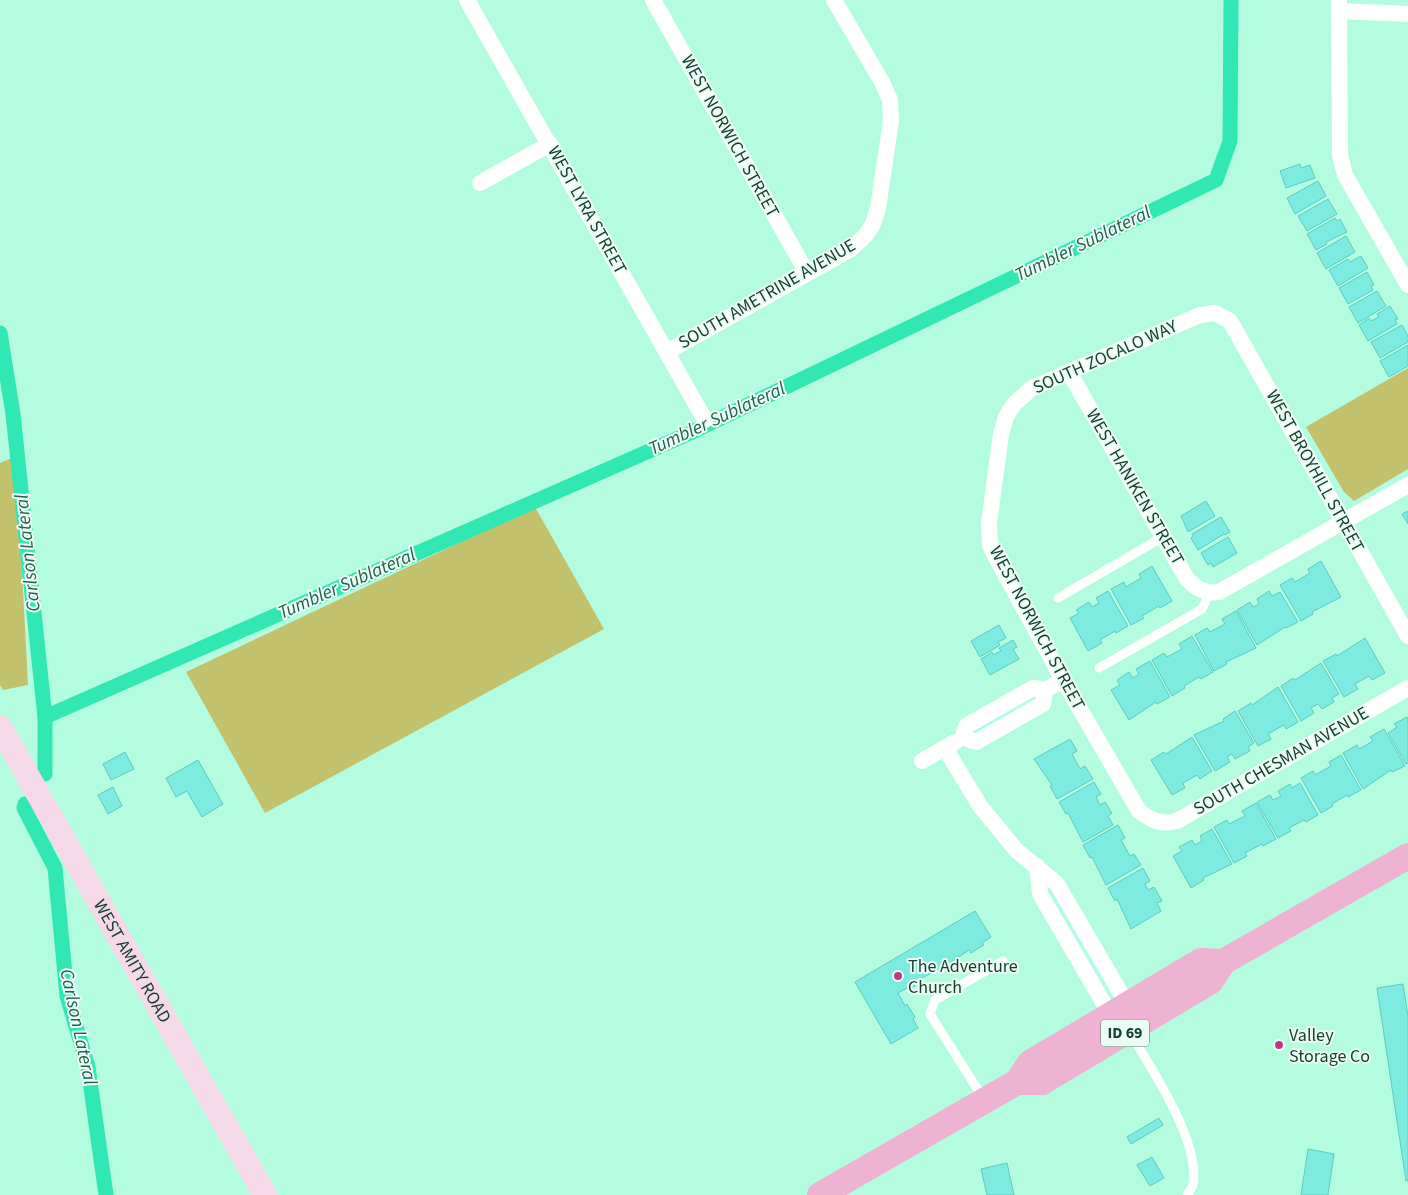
<svg xmlns="http://www.w3.org/2000/svg" width="1408" height="1195" font-family="'Source Sans 3',sans-serif">
<style>
.green{fill:#c2c16c}
.lines{fill:none;stroke-linecap:round;stroke-linejoin:round}
.canal{stroke:#31e8b4;stroke-width:15}
.building{fill:#7eebe1;stroke:#5dccc3}
.service{stroke:#fff;stroke-width:9}
.minor{stroke:#fff;stroke-width:16}
.secondary{stroke:#f6d9e8;stroke-width:24}
.primary{stroke:#eeb2d2;stroke-width:26}
.poi-dot{fill:#ba3a86;stroke:#ebfcf5;stroke-width:2}
.labels{text-anchor:middle;dominant-baseline:central;stroke-width:4;stroke-linejoin:round;paint-order:stroke}
.shield{fill:#ebfcf5;stroke:#56776b;stroke-width:1}
.shield-label{font-size:16px;font-weight:bold;fill:#163e30}
.street-label{font-size:18px;fill:#163e30;stroke:#ebfcf5}
.poi-label{font-size:18px;fill:#163e30;stroke:#ebfcf5;text-anchor:start}
.water-label{font-size:19px;font-style:italic;fill:#20624c;stroke:#ebfcf5}
</style>
<rect width="100%" height="100%" fill="#b4fce0"/>
<!-- green -->
<g class="green">
<path d="M1408,368v101l-54,32 -10,-9 -38,-65z"/>
<path d="M16,456l12,229 -25,5 -3,-5v-222z"/>
<path d="M535,507l69,122 -339,184 -79,-141z"/>
</g>
<g class="lines">
<!-- canal -->
<g class="canal">
<path d="M0,333l13,81 32,303v57"/>
<path d="M45,717l645,-284 526,-253 14,-39 1,-141"/>
<path d="M25,804l-1,4 31,60 12,128 21,71 18,128"/>
</g>
</g>
<!-- building -->
<g class="building">
<path d="M1300,164l1,4 9,-3 5,13 -29,10 -6,-17z"/>
<path d="M1318,181l8,15 -31,18 -8,-16z"/>
<path d="M1328,199l9,15 -30,17 -9,-15z"/>
<path d="M1335,218l2,3 3,-2 7,13 -21,10 1,2 -11,6 -9,-16z"/>
<path d="M1346,236l9,16 -29,17 -9,-16z"/>
<path d="M1361,256l7,12 -30,18 -9,-16 19,-11 2,3z"/>
<path d="M1367,272l7,13 -3,1 2,4 -25,14 -9,-16z"/>
<path d="M1377,291l9,15 -28,17 -9,-16z"/>
<path d="M1390,306l8,13 -3,1 2,4 -29,17 -9,-16 10,-7 2,3 8,-4 -2,-3z"/>
<path d="M1402,325l6,11v6l-28,16 -9,-16z"/>
<path d="M1408,345v21l-19,11 -9,-16z"/>
<path d="M1206,501l9,15 -27,16 -7,-16z"/>
<path d="M1408,511v13l-6,-10z"/>
<path d="M1221,517l9,15 -5,3 -1,-1 -26,16 -7,-12 2,-2 -1,-2z"/>
<path d="M1228,537l9,16 -24,14 -2,-4 -3,2 -7,-12z"/>
<path d="M1321,561l20,36 -29,15 1,2 -12,7 -21,-36 12,-7 3,4 15,-9 -2,-4z"/>
<path d="M1152,566l20,35 -12,7 -1,-2 -17,10 2,2 -13,7 -20,-36 13,-7 2,5 15,-9 -2,-4z"/>
<path d="M1108,591l20,35 -12,7 -1,-2 -15,9 2,3 -14,8 -18,-33 9,-5 -3,-3 13,-8 3,5 7,-4 -3,-5z"/>
<path d="M1269,591l3,5 8,-4 18,30 -12,6 -1,-1 -28,18 -20,-35 13,-8 3,5 6,-3 -2,-5z"/>
<path d="M1236,611l20,37 -30,14 1,2 -13,7 -19,-36 12,-7 3,4 15,-8 -3,-5z"/>
<path d="M999,625l7,13 -8,4 2,3 -20,12 -9,-16z"/>
<path d="M1192,636l21,36 -12,7 -2,-2 -15,9 1,2 -13,8 -20,-36 12,-7 3,4 15,-8 -3,-5z"/>
<path d="M1365,638l20,35 -13,7 -3,-4 -14,8 3,5 -14,8 -21,-36 13,-7 1,2z"/>
<path d="M1013,640l4,7 -4,2 6,10 -29,16 -9,-16 11,-7 1,3 8,-4 -2,-3z"/>
<path d="M1150,661l20,36 -13,7 -1,-2 -27,18 -18,-30 9,-5 -3,-5 12,-8 4,6 6,-4 -3,-5z"/>
<path d="M1321,663l18,31 -7,4 2,4 -12,7 -4,-5 -7,4 3,5 -13,8 -20,-35 12,-8 2,2z"/>
<path d="M1278,687l20,35 -12,7 -2,-4 -16,9 3,5 -13,7 -20,-35 13,-8 1,2z"/>
<path d="M1235,711l19,32 -6,4 2,4 -15,8 -3,-5 -5,3 3,5 -15,9 -21,-36 30,-14 -1,-2z"/>
<path d="M1407,717l1,2v44l-2,1 -18,-31 9,-6 -3,-3z"/>
<path d="M1384,729l21,37 -13,6 -1,-2 -28,19 -20,-36 14,-8 2,4 14,-8 -3,-4z"/>
<path d="M1192,737l20,34 -12,8 -3,-4 -14,8 2,5 -13,7 -21,-35 13,-8 2,2z"/>
<path d="M1070,739l7,12 -5,3 8,15 5,-3 8,13 -36,20 -7,-13 2,-1 -18,-26z"/>
<path d="M125,752l9,17 -23,11 -8,-16z"/>
<path d="M1341,755l20,35 -13,7 -1,-2 -15,9 1,2 -12,7 -20,-35 12,-7 2,4 16,-9 -2,-4z"/>
<path d="M198,760l25,44 -21,13 -15,-26 -11,6 -10,-19z"/>
<path d="M1094,782l7,12 -5,3 4,8 5,-3 7,11 -4,3 5,9 -30,17 -15,-29 -2,1 -7,-12z"/>
<path d="M1300,783l18,32 -12,7 -2,-2 -15,8 2,3 -13,7 -21,-36 13,-7 3,5 8,-4 -3,-5 12,-7 2,4z"/>
<path d="M113,787l9,19 -14,8 -10,-19z"/>
<path d="M1256,803l20,36 -13,7 -1,-2 -17,9 2,3 -13,7 -20,-36 13,-7 2,4 16,-8 -3,-5z"/>
<path d="M1118,825l7,13 -4,2 9,16 4,-2 7,11 -35,20 -14,-28 -2,1 -7,-13z"/>
<path d="M1212,829l20,35 -29,14 1,2 -13,8 -18,-32 9,-5 -3,-4 13,-7 3,5 7,-4 -2,-5z"/>
<path d="M1143,868l7,13 -5,3 3,6 6,-3 8,14 -5,2 4,8 -30,18 -14,-30 -2,2 -7,-13z"/>
<path d="M975,911l16,26 -9,6 2,2 -7,4 -6,4 -2,-3 -18,12 1,2 -13,7 -1,-2 -19,11 2,2 -13,8 -1,-2 -9,5 7,13 2,-2 8,13 -2,2 5,9 -27,16 -36,-62z"/>
<path d="M1403,984l5,32v165h-2l-29,-193z"/>
<path d="M1159,1118l4,7 -32,19 -4,-7z"/>
<path d="M1308,1149l26,5 -6,41h-27z"/>
<path d="M1152,1157l12,21 -14,8 -13,-21z"/>
<path d="M1007,1163l7,32h-27l-6,-26z"/>
</g>
<g class="lines">
<!-- service -->
<g class="service">
<path d="M1058,598l105,-61"/>
<path d="M1099,668l103,-59 7,-15"/>
<path d="M1129,1031c22,37 72,111 64,154 -1,3 -4,7 -6,10"/>
<path d="M983,1098l-53,-84 5,-14 68,-39"/>
</g>
<!-- minor -->
<g class="minor">
<path d="M467,0l238,420"/>
<path d="M653,0l154,273"/>
<path d="M1339,0l1,155 5,20 63,110"/>
<path d="M1339,11l69,3"/>
<path d="M480,183l70,-39"/>
<path d="M667,352l184,-103 14,-13 8,-12 5,-16 13,-87 -1,-21 -8,-18 -48,-82"/>
<path d="M1069,372l118,207c10,10 18,15 32,13l189,-107"/>
<path d="M1408,636l-178,-315 -15,-8 -15,2 -168,73 -18,16 -8,13 -5,17 -12,89 1,22 4,9 69,126 76,131c13,10 22,14 38,10l231,-133"/>
<path d="M1045,690l-2,14 -67,38 -13,-5 3,-11 67,-38 12,2 18,-10"/>
<path d="M945,748l35,58 36,44 41,34 70,120"/>
<path d="M922,761l33,-19"/>
<path d="M1037,866l3,28 70,120"/>
</g>
<!-- secondary -->
<path class="secondary" id="s1" d="M0,727l265,468"/>
<!-- primary -->
<g class="primary">
<path d="M1017,1082h25l169,-101 12,-19 185,-106"/>
<path d="M820,1195l197,-113 13,-19 171,-102 22,1"/>
</g>
</g>
<!-- markers -->
<g class="poi-dot">
<circle cx="898" cy="976" r="5"/>
<circle cx="1279" cy="1045" r="5"/>
</g>
<g class="labels">
<!-- shield labels -->
<rect class="shield" x="1101" y="1019.5" width="48" height="27" rx="4"/>
<g class="shield-label">
<text x="1125" y="1033">ID 69</text>
</g>
<!-- street labels -->
<g class="street-label">
<text transform="translate(730 136) rotate(61)">WEST NORWICH STREET</text>
<text transform="translate(587 210) rotate(61)">WEST LYRA STREET</text>
<text transform="translate(767 294) rotate(-30)">SOUTH AMETRINE AVENUE</text>
<text transform="translate(1105 357) rotate(-24)">SOUTH ZOCALO WAY</text>
<text transform="translate(1315 471) rotate(61)">WEST BROYHILL STREET</text>
<text transform="translate(1135 487) rotate(60)">WEST HANIKEN STREET</text>
<text transform="translate(1037 628) rotate(62)">WEST NORWICH STREET</text>
<text transform="translate(1281 761) rotate(-30)">SOUTH CHESMAN AVENUE</text>
<text stroke="none"><textPath href="#s1" startOffset="269">WEST AMITY ROAD</textPath></text>
</g>
<!-- poi labels -->
<g class="poi-label">
<text x="908" y="966">The Adventure<tspan x="908" dy="21">Church</tspan></text>
<text x="1289" y="1035">Valley<tspan x="1289" dy="21">Storage Co</tspan></text>
</g>
<!-- water labels -->
<g class="water-label">
<text transform="translate(1083 244) rotate(-26)">Tumbler Sublateral</text>
<text transform="translate(717 419) rotate(-25)">Tumbler Sublateral</text>
<text transform="translate(28 553) rotate(-96)">Carlson Lateral</text>
<text transform="translate(347 584) rotate(-24)">Tumbler Sublateral</text>
<text transform="translate(78 1027) rotate(78)">Carlson Lateral</text>
</g>
</g>
</svg>
